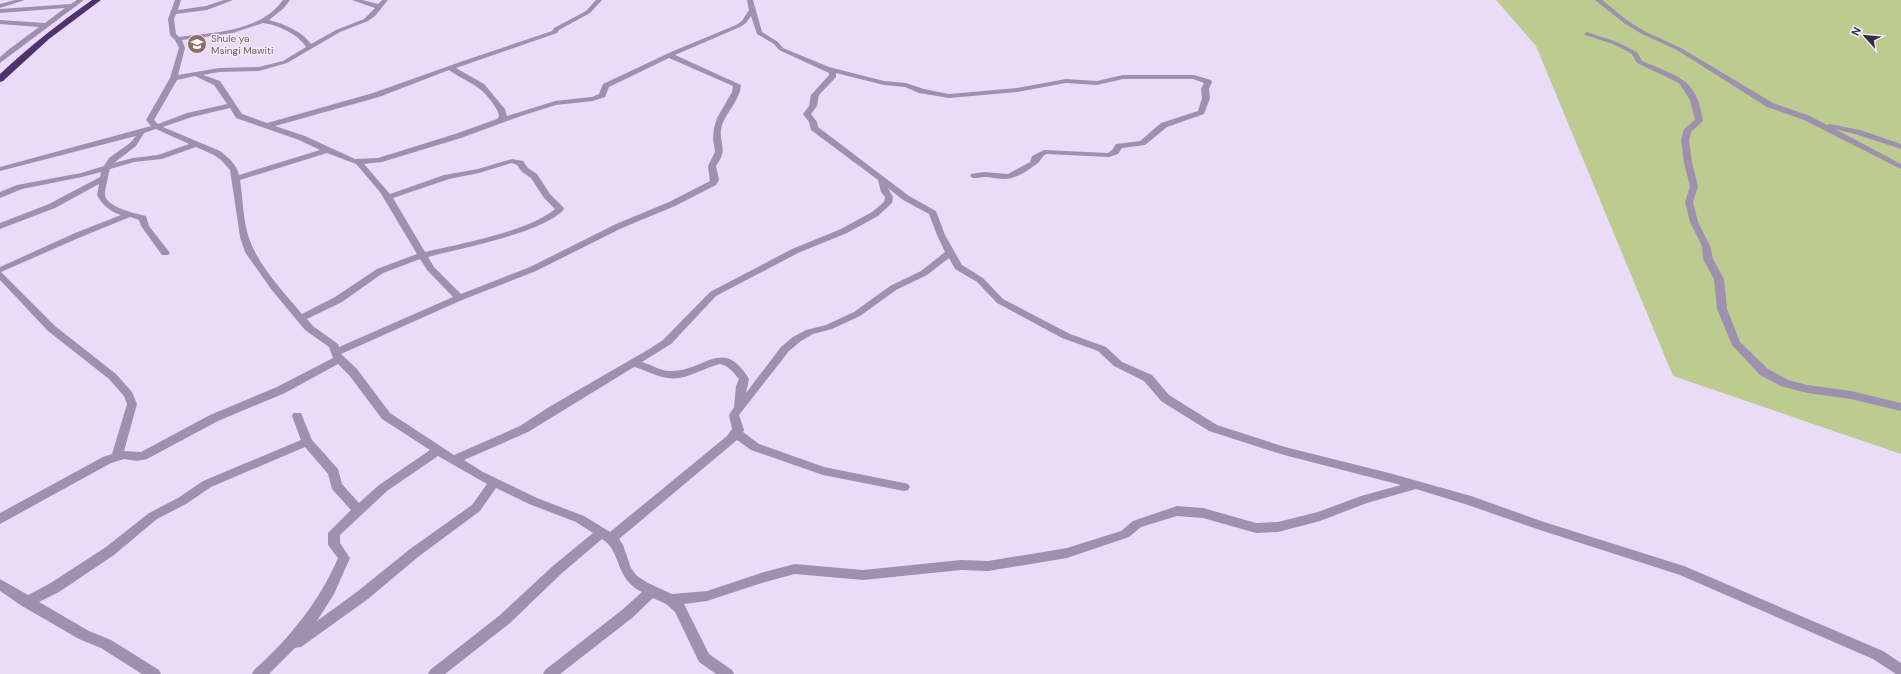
<svg xmlns="http://www.w3.org/2000/svg" width="1901" height="674" font-family="'DM Sans',sans-serif">
<style>
.green{fill:#bccb8f}
.lines{fill:none;stroke-linecap:round;stroke-linejoin:round}
.minor{fill:#9e90ae;fill-rule:evenodd}
.highway{fill:#50326e;fill-rule:evenodd}
.labels{text-anchor:middle;dominant-baseline:central;stroke-width:3;stroke-linejoin:round;paint-order:stroke}
.far-education-label{font-size:10px;fill:#785e54;stroke:#f4ecfe;text-anchor:start}
</style>
<rect width="100%" height="100%" fill="#eadcf9"/>
<!-- green -->
<path class="green" d="M1496,0h405v454l-228,-78 -137,-330z"/>
<g class="lines">
<!-- minor -->
<g class="minor">
<path d="M15,0h10l-25,8v-4z"/>
<path d="M77,0h7l-84,63v-6l8,-7 31,-23 -39,-3v-4l45,3 20,-15 -65,5v-4l71,-5z"/>
<path d="M175,0h6l-3,10 28,-4 18,-6h9l-26,10 -31,4 -2,5 2,15 3,3c36,-5 81,-5 104,-37h7l-6,8 -15,12c15,4 33,11 42,24l25,-14 28,-11 11,-11 -23,-8h10l16,4 4,-4h6l-13,16 -7,5 -28,11 -53,31 -28,8 -40,1 -16,3 17,6 22,33 25,9 106,-30 90,-32 89,-30 2,-3 32,-17 10,-11h6l-12,13 -31,17 -2,3 -101,35 28,16 21,25 2,7 48,-15 37,-4 7,-3 4,-10 68,-32 65,-27 6,-4 7,-11 -2,-10h6l9,32 16,10 5,6 46,19 55,14 22,2 18,6 25,5 68,-6 49,-9 31,2 26,-6h71l17,5 1,2 -3,7 1,9 -6,16 -37,13 -22,18 -23,3 -4,6 -9,3 -63,-3c-6,4 -6,9 -11,11 -9,7 -20,14 -31,14 -7,0 -13,-2 -19,-2 -6,0 -11,3 -15,-1l1,-2 13,-2 24,2 22,-12 2,-6 12,-6 64,3 4,-3 4,-6 24,-3 21,-18 37,-12 4,-13 -1,-9 3,-6 -11,-4h-70l-26,6 -31,-2 -49,9 -68,6 -30,-5 -14,-6 -21,-2 -48,-12v4l-17,18 -2,11 -6,8 6,8 1,5 91,69 27,15 9,24 17,30 21,13 20,21 67,35 36,13 16,15 30,13 17,20 48,30 68,22 104,26 82,23 73,26 140,44 199,85 18,12v11h-5l-23,-15 -193,-84 -143,-46 -69,-24 -52,-16 -49,14 -47,18 -42,11 -22,1 -53,-15 -26,-2 -36,11 -12,10 -62,21 -79,13 -27,-1 -98,10 -68,-6 -30,8 -58,19 -23,3 25,50 23,16 2,4h-18l-17,-12 -24,-50 -9,-8 -13,-6 -21,20 -72,56h-17l2,-4 77,-60 20,-18c-28,-13 -20,-41 -40,-53l-40,34 -52,50 -65,51h-17l2,-4 70,-55 54,-50 39,-32 -17,-11 -47,-18 -33,-16 -16,23 -62,46 -50,42 -67,48 -6,1 -26,26h-17l2,-4c36,-32 65,-68 84,-112l-10,-13v-12l23,-23 -19,-21 -4,-15 -23,-27 -94,40 -25,17 -29,15 -43,36 -55,37 -20,10 50,29 22,9 48,30 2,4h-19l-41,-26 -22,-9 -57,-33 -22,-15v-12l28,16 21,-11 57,-37 43,-34 29,-15 25,-17 98,-41 -9,-24 1,-3h8l11,27 26,29 4,15 17,19 20,-18 51,-35 -48,-31 -33,-44 -11,-11 -53,29 -67,28 -71,38 -10,2 -13,-2 -13,4 -111,61v-11l103,-56 9,-3 15,-50 -3,-8 -15,-17 -61,-48 -48,-51v-13l75,-34 46,-18c-10,-3 -20,-11 -24,-20l2,-11 -44,24 -55,21v-6l49,-19 51,-27 1,-5 -19,5 -60,12 -22,9v-6l17,-7 64,-12 23,-7 5,-8 21,-15 6,-7 -136,35v-4l151,-41 -5,-6 24,-42 9,-30 -4,-8 -5,-5 -2,-16zM751,16l6,18 17,10 5,6 50,23v2l-18,20 -2,11 -6,8 6,8 2,8 67,50 3,12 4,5 -1,5 -12,10 -31,17 -49,20 -82,43 -47,48 -12,8 -102,59 -29,19 -66,29 -64,-42 -33,-44 -16,-15 121,-54 74,-29 86,-43 53,-22 41,-21 3,-5 -3,-14c14,-19 1,-22 6,-41 5,-14 18,-25 19,-40l-66,-30 65,-28 6,-4zM263,23c15,2 35,11 43,24l-23,14 -24,6 -40,1 -41,7 7,-27 -3,-8 51,-7zM669,58l64,28 -1,6 -15,26 -3,10 -1,11 2,13 -7,14 2,15 -41,21 -53,22 -86,43 -69,27 -27,-27 -6,-10c31,-8 118,-25 136,-48l-1,-2 -13,-13 -13,-20 -9,-6 -5,-7 -11,-2 -34,10 -34,6 -54,19 -26,-30 18,-2 79,-24 60,-22 35,-11 37,-4 12,-4 4,-10zM449,70c18,13 29,13 43,32 3,5 6,8 7,14l-2,3 -42,15 -77,24 -23,1 -50,-23 -30,-10 104,-29zM195,76l19,9 13,19 -40,9 -29,11 -4,-4 23,-40zM230,108l6,10 63,22 21,10 -81,25c-2,-10 -11,-18 -19,-24l-57,-24 29,-10zM156,129l33,15 -31,11 -25,3 -19,5 22,-17 8,-13zM196,147l18,8 7,5 9,10 10,67 5,15 26,37 34,41 24,17 4,11 -56,29 -67,28 -69,37 -17,-1 13,-47 -5,-12 -16,-18 -61,-48 -54,-54 80,-35 49,-20 9,3 2,6 21,29h6l2,-2 -21,-27 -3,-10c-9,-2 -40,-9 -41,-21 0,-7 3,-16 4,-23l1,-3 24,-7 28,-3zM327,153l29,11 24,28 37,62 -40,15 -42,28 -33,17c-19,-23 -43,-47 -53,-76 -6,-17 -6,-39 -9,-58zM512,163l5,2 5,7 9,6 13,20 11,11c-25,22 -96,35 -130,43l-32,-54 56,-19 30,-6zM888,188l15,12 26,14 8,21 8,17 -24,19 -31,15 -36,26 -28,13 -20,5 -13,7 -12,10 -35,46 3,-14c-26,-43 -44,-8 -77,-8 -10,1 -20,-6 -30,-9l29,-18 45,-48 82,-43 49,-20 31,-17 14,-13 1,-6zM949,258l6,11 22,13 20,21 65,35 36,13 16,15 30,15 17,20 48,30 75,24 117,30 -40,11 -43,16 -40,10 -22,1 -53,-15 -26,-2 -44,15 -12,10 -54,17 -79,13 -27,-1 -98,10 -68,-6 -31,8 -57,19 -35,3 -24,-11 -11,-7 -6,-8 -8,-23 -4,-6 118,-99 14,10 72,25 81,16 4,-1 2,-3 -2,-3 -4,-1 -80,-16 -65,-23 -16,-12 1,-2 -5,-15 50,-64 12,-10 12,-7 19,-5 28,-13 36,-26 31,-15zM420,259l7,11 26,27 -114,50 -1,-3 -25,-18 -6,-7 35,-17 41,-29zM720,364c9,2 13,8 19,15l-3,7 -2,21 -5,8 3,14 -5,7 -117,96 -26,-16 -47,-18 -54,-26 -19,-12 64,-28 106,-65c12,3 22,10 34,11 18,3 34,-10 52,-14zM438,456l49,28 -15,21 -62,44 -52,42 -41,30 17,-27 16,-36 -10,-15v-8l47,-44z"/>
<path d="M1595,0h7l26,21 18,11 35,16 92,55 37,13 17,9 3,-1 30,6 41,14v5l-46,-15 -20,-5 66,35v5l-97,-49 -37,-13 -90,-57 -35,-16 -18,-11z"/>
<path d="M1587,32l30,10 20,10 5,9c35,15 55,17 61,60l-12,11 -2,8 3,23 6,23 -5,16 5,20 12,24 3,13 11,20 3,30 13,33 28,27 20,11 19,5 44,6 50,12v8l-50,-12 -44,-6 -26,-7 -21,-11 -28,-30 -15,-36 -3,-30 -11,-20 -1,-13 -12,-24 -5,-20 5,-16 -6,-23 -3,-23 3,-11 11,-9 -5,-20 -11,-17 -42,-20 -5,-9 -19,-10 -28,-9 -1,-1z"/>
</g>
<!-- highway -->
<path class="highway" d="M92,0h9l-52,39 -46,42 -3,1v-8c29,-27 59,-51 92,-74z"/>
</g>
<!-- icons -->
<defs>
<symbol id="school-disc" viewBox="-11 -11 22 22"><circle r="9.5" fill="#8d6e63" stroke="#f4ecfe"/><path d="M0-5L7-2L0 1L-7-2ZM-4 1L0 2.5L4 1V4Q0 6-4 4Z" fill="#fff"/></symbol>
</defs>
<g fill-rule="evenodd">
<use href="#school-disc" x="186" y="33" width="22" height="22"/>
</g>
<g class="labels">
<!-- far-education labels -->
<g class="far-education-label">
<text x="211" y="38">Shule ya<tspan x="211" dy="12">Msingi Mawiti</tspan></text>
</g>
</g>
<!-- north arrow -->
<g transform="translate(1865 36) rotate(297)" stroke="#f4ecfe" stroke-width="3" paint-order="stroke">
<path d="M0-3L7 15L0 10L-7 15Z" fill="#332e39"/>
<text y="-6" font-size="11" font-weight="bold" text-anchor="middle" fill="#332e39">N</text>
</g>
</svg>
